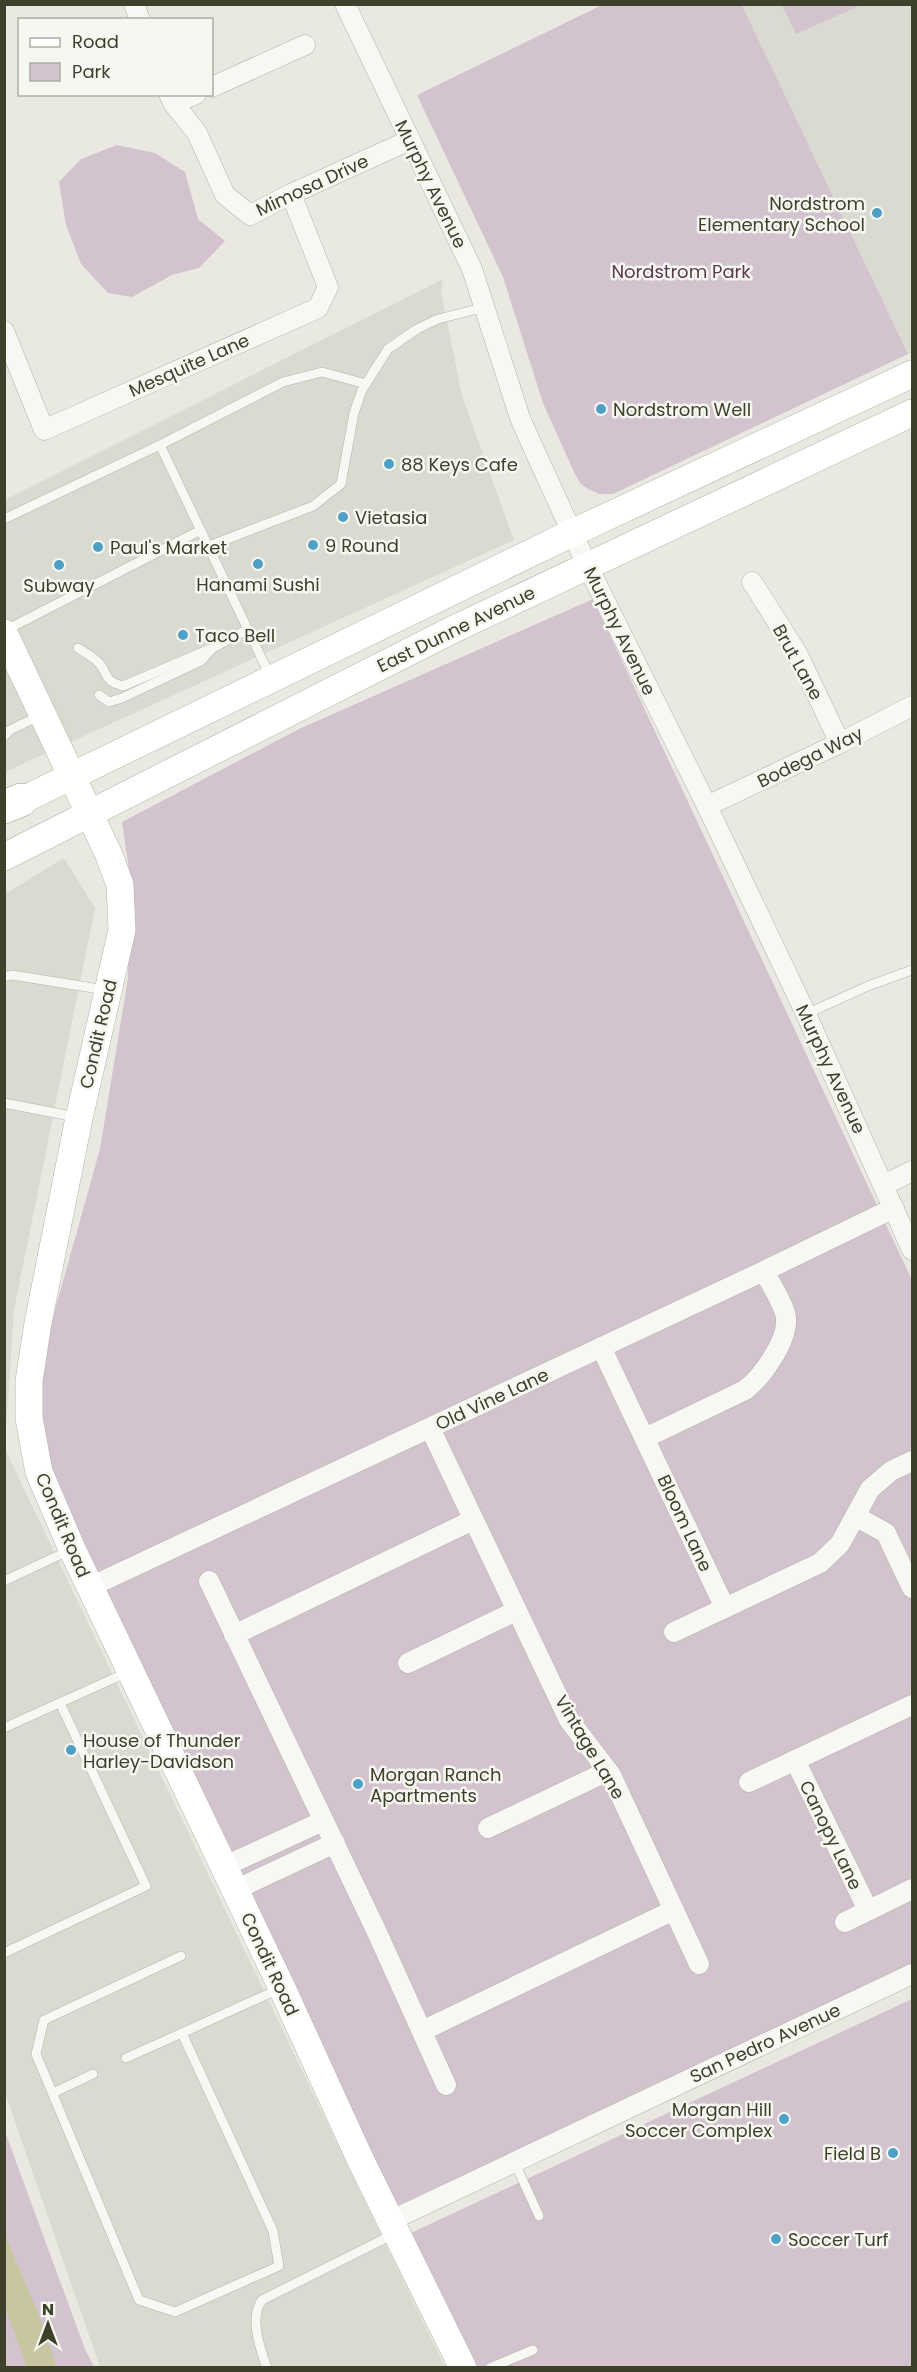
<svg xmlns="http://www.w3.org/2000/svg" width="917" height="2372" font-family="Poppins,sans-serif">
<style>
.built{fill:#dadbd0}
.green{fill:#d3c3cf}
.water{fill:#c7c69f}
.lines{fill:none;stroke-linecap:round;stroke-linejoin:round}
.lane-casing{stroke:#b2b3a7;stroke-width:10}
.street-casing{stroke:#b2b3a7;stroke-width:21}
.secondary-casing{stroke:#b2b3a7;stroke-width:28}
.highway-casing{stroke:#9d9f8a;stroke-width:34}
.lane{stroke:#f7f8f4;stroke-width:9}
.street{stroke:#f7f8f4;stroke-width:20}
.secondary{stroke:#fff;stroke-width:27}
.highway{stroke:#fff;stroke-width:33}
.poi-dot{fill:#4fa0c6;stroke:#f6f7f1;stroke-width:2}
.labels{text-anchor:middle;dominant-baseline:central;stroke-width:5;stroke-linejoin:round;paint-order:stroke}
.street-label{font-size:18px;fill:#3e402b;stroke:#f6f7f1}
.poi-label{font-size:18px;fill:#3e402b;stroke:#f6f7f1;text-anchor:start}
.park-label{font-size:18px;fill:#5b3951;stroke:#f6f7f1}
</style>
<rect width="100%" height="100%" fill="#e9e9e2"/>
<!-- built -->
<g class="built">
<path d="M742,5h170v347l-4,2z"/>
<path d="M443,279l-2,12 21,105 52,144 -509,232v-272z"/>
<path d="M64,858l31,50 -81,402 -9,134v-550z"/>
<path d="M4,1447l337,705 104,215h-345l-95,-274z"/>
</g>
<!-- green -->
<g class="green">
<path d="M604,4l138,1 166,349 -295,140h-14l-11,-5 -8,-6 -6,-11 -31,-69 -40,-126 -86,-182z"/>
<path d="M782,5h79l-65,29z"/>
<path d="M117,145l38,8 30,19 13,47 27,22 -26,27 -27,7 -40,22 -24,-4 -27,-29 -15,-39 -7,-43 22,-23z"/>
<path d="M593,599l319,681v686l-518,241 -349,-724 -6,-116 61,-218 28,-171 2,-102 -8,-54 177,-93z"/>
<path d="M912,1999v368h-449l-65,-128z"/>
<path d="M4,2129l81,220 9,18h-89z"/>
</g>
<!-- water -->
<path class="water" d="M5,2234c17,44 39,87 51,133h-29l-22,-60z"/>
<g class="lines">
<defs>
<g id="lane">
<path d="M160,445l110,231"/>
<path d="M4,519l156,-74 123,-63 39,-10 44,12"/>
<path d="M209,546l104,-40 28,-22 13,-71 8,-23 26,-41 29,-20 21,-10 48,-12"/>
<path d="M4,631l197,-101"/>
<path d="M78,648c6,4 16,9 21,15 11,13 3,17 24,23l87,-37"/>
<path d="M99,695l10,7 13,-4 79,-37 12,-13 35,-19"/>
<path d="M4,736l6,-6 31,-15"/>
<path d="M4,977l8,-2 94,15"/>
<path d="M806,1014l62,-28 44,-16"/>
<path d="M4,1103l72,14"/>
<path d="M4,1581l66,-31"/>
<path d="M4,1728l124,-56"/>
<path d="M4,1953l142,-67 -86,-183"/>
<path d="M181,1956l-137,64 -8,34 103,246 36,12 104,-46 -6,-35 -91,-198 97,-44"/>
<path d="M126,2058l56,-25"/>
<path d="M53,2093l40,-19"/>
<path d="M514,2161l25,55"/>
<path d="M267,2368c-7,-20 -18,-50 -5,-68l132,-66"/>
<path d="M490,2368l43,-18"/>
</g>
<g id="street">
<path d="M134,4l6,16"/>
<path d="M345,4l127,265 48,149 16,36 51,111 120,241 99,208 106,236"/>
<path d="M212,87l93,-42"/>
<path d="M169,94l5,10 23,29 28,62 25,20 41,-21 119,-54"/>
<path d="M174,104l22,-10"/>
<path d="M4,331l40,99 274,-122 10,-21 -37,-93"/>
<path d="M752,582l45,71 43,90"/>
<path d="M707,806l133,-63 72,-37"/>
<path d="M884,1185l28,-14"/>
<path d="M601,1347l124,261"/>
<path d="M430,1428l139,292 42,55 88,189"/>
<path d="M645,1438l100,-48c17,-13 43,-49 41,-72 -1,-12 -16,-35 -22,-47"/>
<path d="M857,1517l29,16 26,55"/>
<path d="M209,1581l166,347 71,157"/>
<path d="M90,1587l674,-316 130,-63"/>
<path d="M674,1632l146,-69 20,-19 30,-55 21,-18 21,-10"/>
<path d="M234,1635l239,-115"/>
<path d="M408,1663l108,-52"/>
<path d="M795,1760l73,150"/>
<path d="M749,1782l163,-77"/>
<path d="M488,1828l120,-57"/>
<path d="M223,1867l100,-46"/>
<path d="M235,1890l100,-47"/>
<path d="M845,1922l67,-33"/>
<path d="M422,2031l252,-121"/>
<path d="M390,2221l522,-247"/>
</g>
<g id="secondary">
<path d="M4,633l105,222 11,30 2,45 -43,188 -41,205 -9,58v37l10,54 33,77 210,439 79,173 102,207"/>
<path d="M4,809l568,-276 340,-159"/>
<path d="M4,857l448,-227 460,-217"/>
</g>
<path id="highway" d="M4,807l17,-7"/>
</defs>
<!-- lane casing -->
<use href="#lane" class="lane-casing"/>
<!-- street casing -->
<use href="#street" class="street-casing"/>
<!-- secondary casing -->
<use href="#secondary" class="secondary-casing"/>
<!-- highway casing -->
<use href="#highway" class="highway-casing"/>
<!-- lane -->
<use href="#lane" class="lane"/>
<!-- street -->
<use href="#street" class="street"/>
<!-- secondary -->
<use href="#secondary" class="secondary"/>
<!-- highway -->
<use href="#highway" class="highway"/>
</g>
<!-- markers -->
<g class="poi-dot">
<circle cx="877" cy="213" r="6"/>
<circle cx="601" cy="409" r="6"/>
<circle cx="389" cy="464" r="6"/>
<circle cx="343" cy="517" r="6"/>
<circle cx="313" cy="545" r="6"/>
<circle cx="98" cy="547" r="6"/>
<circle cx="258" cy="564" r="6"/>
<circle cx="59" cy="565" r="6"/>
<circle cx="183" cy="635" r="6"/>
<circle cx="71" cy="1750" r="6"/>
<circle cx="358" cy="1784" r="6"/>
<circle cx="784" cy="2119" r="6"/>
<circle cx="893" cy="2153" r="6"/>
<circle cx="776" cy="2239" r="6"/>
</g>
<g class="labels">
<!-- street labels -->
<g class="street-label">
<text transform="translate(431 184) rotate(64)">Murphy Avenue</text>
<text transform="translate(312 185) rotate(-25)">Mimosa Drive</text>
<text transform="translate(189 365) rotate(-24)">Mesquite Lane</text>
<text transform="translate(456 629) rotate(-26)">East Dunne Avenue</text>
<text transform="translate(620 631) rotate(64)">Murphy Avenue</text>
<text transform="translate(798 662) rotate(61)">Brut Lane</text>
<text transform="translate(810 757) rotate(-26)">Bodega Way</text>
<text transform="translate(98 1034) rotate(-77)">Condit Road</text>
<text transform="translate(831 1069) rotate(65)">Murphy Avenue</text>
<text transform="translate(492 1399) rotate(-25)">Old Vine Lane</text>
<text transform="translate(685 1523) rotate(65)">Bloom Lane</text>
<text transform="translate(63 1525) rotate(67)">Condit Road</text>
<text transform="translate(590 1747) rotate(59)">Vintage Lane</text>
<text transform="translate(831 1835) rotate(64)">Canopy Lane</text>
<text transform="translate(270 1964) rotate(65)">Condit Road</text>
<text transform="translate(765 2043) rotate(-25)">San Pedro Avenue</text>
</g>
<!-- poi labels -->
<g class="poi-label">
<text x="865" y="203" text-anchor="end">Nordstrom<tspan x="865" dy="21">Elementary School</tspan></text>
<text x="613" y="409">Nordstrom Well</text>
<text x="401" y="464">88 Keys Cafe</text>
<text x="355" y="517">Vietasia</text>
<text x="325" y="545">9 Round</text>
<text x="110" y="547">Paul's Market</text>
<text x="258" y="584" text-anchor="middle">Hanami Sushi</text>
<text x="59" y="585" text-anchor="middle">Subway</text>
<text x="195" y="635">Taco Bell</text>
<text x="83" y="1740">House of Thunder<tspan x="83" dy="21">Harley-Davidson</tspan></text>
<text x="370" y="1774">Morgan Ranch<tspan x="370" dy="21">Apartments</tspan></text>
<text x="772" y="2109" text-anchor="end">Morgan Hill<tspan x="772" dy="21">Soccer Complex</tspan></text>
<text x="881" y="2153" text-anchor="end">Field B</text>
<text x="788" y="2239">Soccer Turf</text>
</g>
<!-- park labels -->
<g class="park-label">
<text x="681" y="271">Nordstrom Park</text>
</g>
</g>
<!-- border -->
<rect width="917" height="2372" fill="none" stroke="#3e402b" stroke-width="12"/>
<!-- legend -->
<rect x="18" y="18" width="195" height="78" fill="#f6f7f1" stroke="#acaea2" stroke-width="1.5"/>
<rect x="30" y="38" width="30" height="9" fill="#ffffff" stroke="#acaea2" stroke-width="1.5"/>
<text x="72" y="48" font-size="18" fill="#3e402b">Road</text>
<rect x="30" y="63" width="30" height="18" fill="#d3c3cf" stroke="#acaea2" stroke-width="1.5"/>
<text x="72" y="78" font-size="18" fill="#3e402b">Park</text>
<!-- north arrow -->
<g transform="translate(48 2324)" stroke="#f6f7f1" stroke-width="4.5" paint-order="stroke">
<path d="M0-4.5L10 22L0 15L-10 22Z" fill="#3e402b"/>
<text y="-9" font-size="16" font-weight="bold" text-anchor="middle" fill="#3e402b">N</text>
</g>
</svg>
